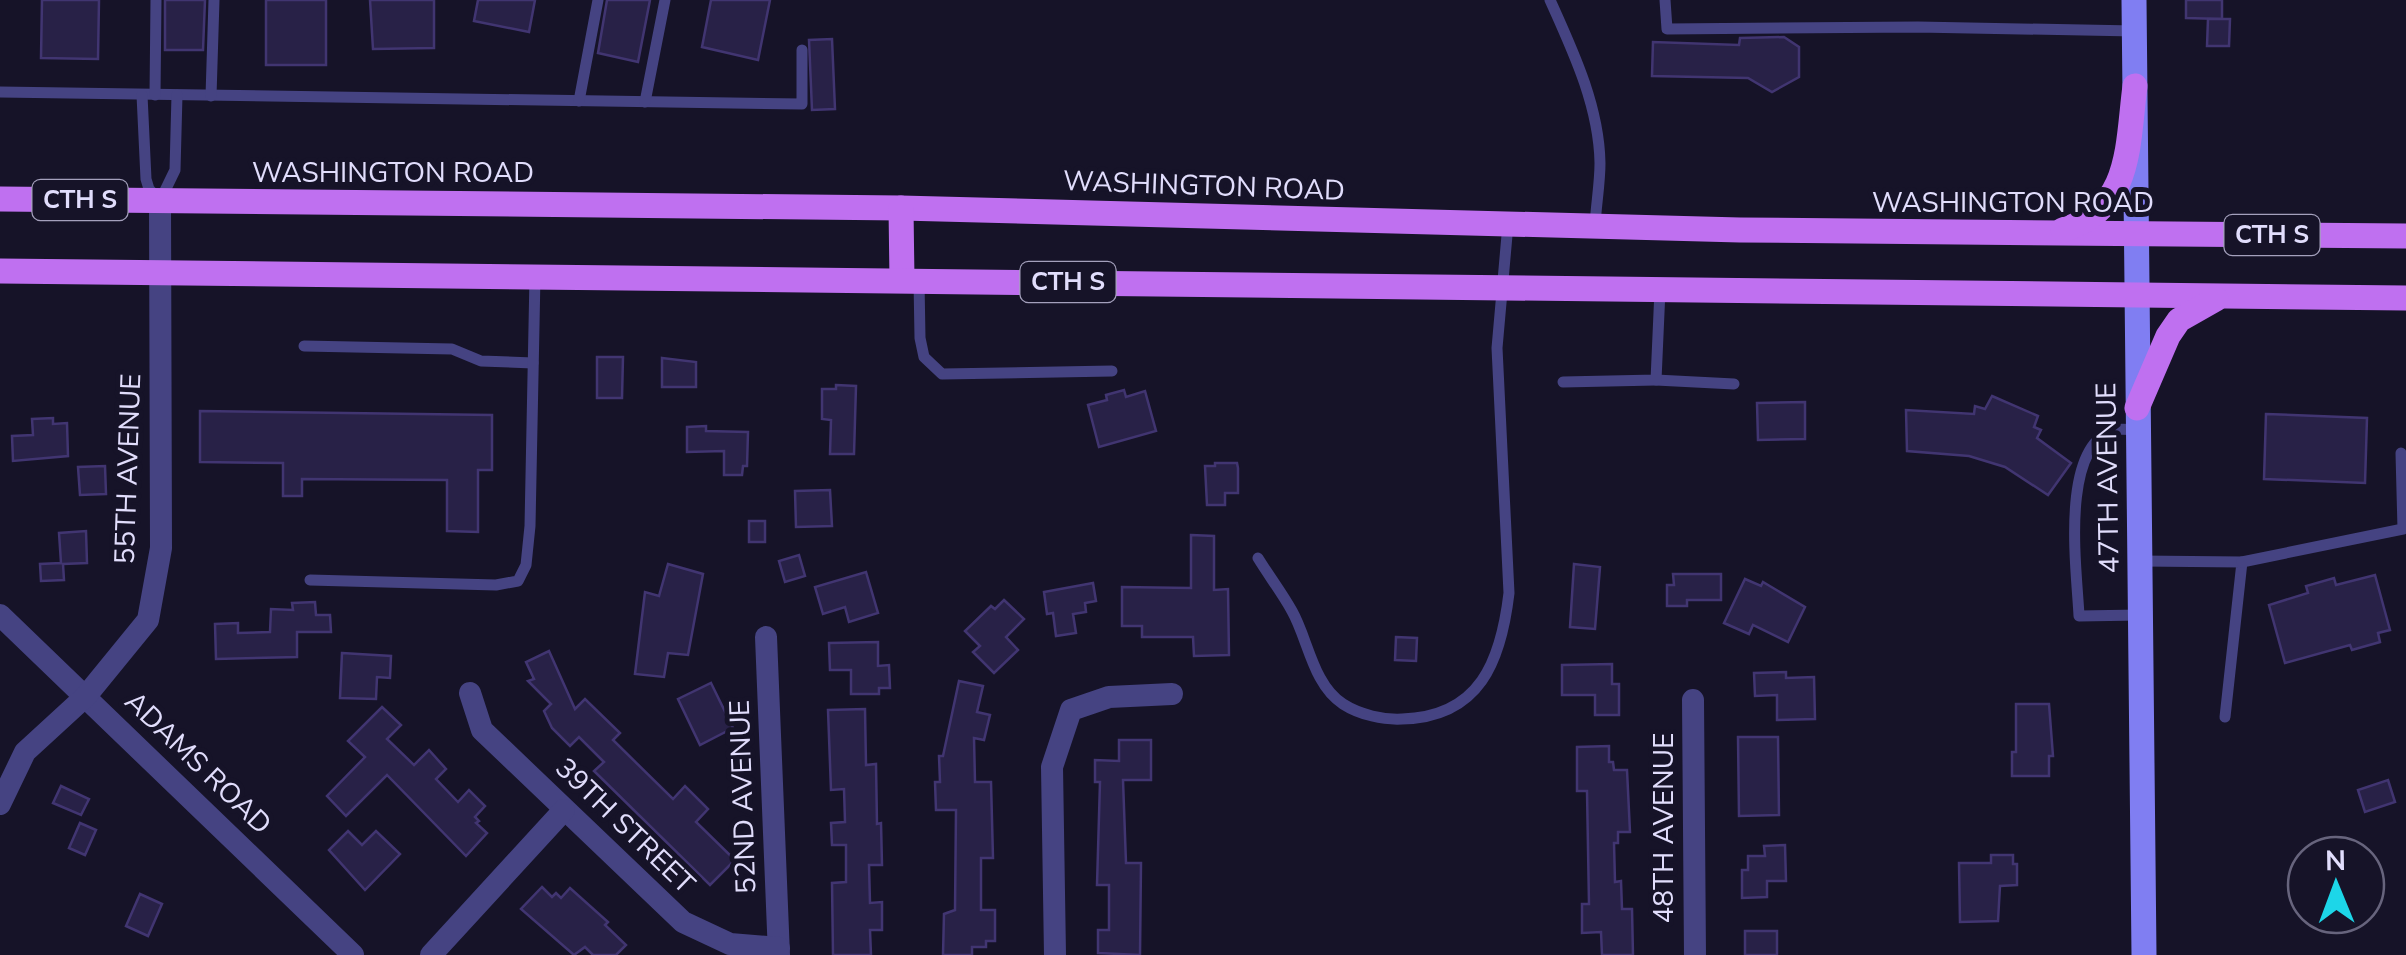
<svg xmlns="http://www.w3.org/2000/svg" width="2406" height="955" font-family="'Nunito Sans',sans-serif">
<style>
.building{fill:#282147;stroke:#413571;stroke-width:2.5}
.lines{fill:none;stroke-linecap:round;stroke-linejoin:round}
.lane{stroke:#454382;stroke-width:11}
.street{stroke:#454382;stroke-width:22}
.secondary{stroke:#807ef2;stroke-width:25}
.primary{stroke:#bf70f0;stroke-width:25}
.labels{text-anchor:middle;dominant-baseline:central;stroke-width:10;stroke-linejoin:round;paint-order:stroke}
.shield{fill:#161328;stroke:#a4a0bc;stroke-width:2.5}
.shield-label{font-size:25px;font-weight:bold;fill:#e1ddfc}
.street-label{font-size:28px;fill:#e1ddfc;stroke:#161328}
</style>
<rect width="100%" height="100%" fill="#161328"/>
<!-- building -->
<g class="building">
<path d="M42,0h57l-1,59 -57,-1z"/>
<path d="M165,0h40l-2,50h-38z"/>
<rect x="266" y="0" width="60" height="65"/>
<path d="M370,0h64v48l-61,1z"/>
<path d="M478,0h57l-6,32 -55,-11z"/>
<path d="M607,0h43l-12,62 -40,-9z"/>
<path d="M711,0h59l-12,60 -56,-13z"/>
<path d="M2186,0h36v19l-36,-1z"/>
<path d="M2208,19h22l-1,27h-22z"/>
<path d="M1784,37l15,10v30l-27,15 -24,-14 -96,-2 1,-34 86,3 1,-7z"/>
<path d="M832,39l3,70 -23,1 -3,-70z"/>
<path d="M597,357h26l-1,41h-25z"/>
<path d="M662,358l34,4v25h-34z"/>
<path d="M836,385l20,1 -2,68h-24l1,-34 -9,-1v-30h14z"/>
<path d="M1124,390l2,7 19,-6 11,40 -57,16 -11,-42 19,-5 -1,-5z"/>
<path d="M1992,396l46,20 -4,11 7,3 -4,8 34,25 -23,32 -43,-28 -36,-11 -62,-5 -1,-41 68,4 1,-8 10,3z"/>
<path d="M1805,402v37l-47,1 -1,-37z"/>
<path d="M200,411l292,4v55h-14v62l-31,-1v-51l-145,-1v17h-19v-33l-83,-1z"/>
<path d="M2266,414l101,4 -2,65 -101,-4z"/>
<path d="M53,418v6l14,-1 1,33 -55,5 -1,-25 21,-1 -1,-16z"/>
<path d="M706,426v5l42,1 -1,34h-4l-1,9h-18v-24l-37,1v-25z"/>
<path d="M1215,463h22l1,5v25h-13v12h-18l-2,-39h10z"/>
<path d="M105,466l1,28 -26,1 -2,-28z"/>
<path d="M830,490l2,36 -36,1 -1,-36z"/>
<rect x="749" y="521" width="16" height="21"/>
<path d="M86,531l1,32 -24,1 1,16 -23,1 -1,-17 21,-1 -2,-30z"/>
<path d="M1191,535l23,1v54l14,-1 1,66 -35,1 -1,-19h-51v-11h-20v-39l69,1z"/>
<path d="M799,555l6,21 -20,6 -6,-21z"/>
<path d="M668,564l35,10 -15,81 -20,-2 -4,24 -29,-3 10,-82 14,4z"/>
<path d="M1574,564l26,3 -5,62 -25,-2z"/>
<path d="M866,572l12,41 -29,9 -4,-15 -22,7 -8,-27z"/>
<path d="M1673,574h48v26h-34v6h-20v-21h7z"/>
<path d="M2375,575l15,55 -12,3 2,9 -28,8 -2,-5 -65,18 -16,-58 39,-12 -2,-7 28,-8 2,7z"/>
<path d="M1745,579l16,7 2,-4 42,25 -17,35 -35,-17 -4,9 -25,-11z"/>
<path d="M1093,583l3,18 -11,2 1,9 -13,2 3,19 -20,3 -3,-23 -6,1 -3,-22z"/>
<path d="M1004,600l20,19 -18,18 12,13 -24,23 -21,-21 7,-6 -15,-15 26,-25 4,3z"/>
<path d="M315,602l1,13h14l1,17h-34v25l-81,2 -1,-35 23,-1v10l32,-1 1,-23 22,1 -1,-7z"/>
<path d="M1396,637l21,1 -1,23 -21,-1z"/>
<path d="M878,642v24l11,-1 1,23h-11v6h-28v-24h-21l-1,-27z"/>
<path d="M549,651l26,58 10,-10 35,34 -7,7 60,59 12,-13 23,23 -12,13 39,38 -25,25 -116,-114 10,-9 -25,-25 -9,9 -18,-18 -8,-17 7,-7 -23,-23 6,-2 -8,-17z"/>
<path d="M342,653l49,3 -1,22 -13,-1 -1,22 -36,-1z"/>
<path d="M1612,664v20h7v31h-24v-20h-33v-30z"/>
<path d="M1786,672v6l28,-1 1,42 -38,1v-25l-22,1 -1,-23z"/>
<path d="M959,681l24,5 -6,26 13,3 -6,25 -10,-2 1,44h16l2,76h-12v52h14v31h-9v6h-14v8h-29l1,-41 11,-4 1,-100h-20l-1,-28h5l-1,-26h4z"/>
<path d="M711,683l22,45 -33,17 -22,-46z"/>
<path d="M2016,704h33l4,52h-4v20h-37v-24h4z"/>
<path d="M382,707l19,18 -14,14 27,26 15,-15 17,19 -10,10 22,23 11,-12 16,16 -10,11 4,4 -3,2 11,10 -21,23 -79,-81 -41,41 -19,-20 38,-39 -17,-16z"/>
<path d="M865,709l1,56 10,-1 1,60 4,-1 1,42h-13l1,38 12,-1v28h-12l1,25h-38l-1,-72 14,-1v-37h-14l-1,-22 14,-1 -1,-33 -13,1 -3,-80z"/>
<path d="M1738,737h40l1,78 -40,1z"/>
<path d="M1119,740h32v40h-28l3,83h15l-1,92 -42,-2v-23h11v-45h-12l3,-103h-5v-22l24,1z"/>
<path d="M1609,746v16h4l1,8h13l3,62h-12v11h-4l1,39 6,-1 1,28h10l1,46h-31l-1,-23 -19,1v-29h7l-2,-113h-10v-44z"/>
<path d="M2388,780l7,22 -30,10 -7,-22z"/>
<path d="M61,786l28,13 -8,16 -28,-12z"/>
<path d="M80,823l16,7 -11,25 -16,-7z"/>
<path d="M348,831l14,14 14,-14 24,23 -35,36 -36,-40z"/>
<path d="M1785,845l1,36h-19v16l-25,1v-28h6v-14h17l-1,-10z"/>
<path d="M1991,855h22v9h4v21l-17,1 -2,35 -38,1 -1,-59h32z"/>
<path d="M542,887l10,10 4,-4 5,5 9,-10 38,34 -3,3 21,20 -10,10h-23l-8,-8 -11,8 -53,-46z"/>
<path d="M140,894l22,10 -14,32 -22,-10z"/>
<rect x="1745" y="931" width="32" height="24"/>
</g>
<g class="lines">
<!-- lane -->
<g class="lane">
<path d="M1550,0c23,51 49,106 50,163 0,21 -4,42 -5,63"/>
<path d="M1665,0l2,29 251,-2 217,4"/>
<path d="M0,92l802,12v-54"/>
<path d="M142,95l4,84 3,10 11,12 15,-31 2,-75"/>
<path d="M155,95l1,-95"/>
<path d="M211,96l3,-96"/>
<path d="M579,101l19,-101"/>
<path d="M645,102l20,-102"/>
<path d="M919,281l1,57 4,19 18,17 170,-3"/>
<path d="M304,346l148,3 29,12 52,2"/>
<path d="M1656,380l78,4"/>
<path d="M1563,382l93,-2 4,-90"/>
<path d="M2138,430c-7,0 -18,-2 -24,0 -55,17 -37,141 -35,186l61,-1"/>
<path d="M1258,558c11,18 24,35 34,53 16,28 21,74 51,93 17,11 41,16 59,15 78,-2 99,-58 107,-126l-12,-245 11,-124"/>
<path d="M2141,561l101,1 -17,155"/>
<path d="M2242,562l161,-33 -2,-76"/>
<path d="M310,580l186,5 22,-4 8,-16 4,-39 5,-250"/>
</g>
<!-- street -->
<g class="street">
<path d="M0,615l353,340"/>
<path d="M766,637l13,318"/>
<path d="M470,693l12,37 201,192 47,22 49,4"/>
<path d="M1693,700l2,255"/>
<path d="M0,804l25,-52 61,-56 62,-76 13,-72 -1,-347"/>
<path d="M431,955l133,-145"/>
<path d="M1055,955l-3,-188 19,-57 38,-13 63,-3"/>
</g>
<!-- secondary -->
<path class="secondary" d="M2134,0l10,955"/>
<!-- primary -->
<g class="primary">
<path d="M0,199l901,9 839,22 666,6"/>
<path d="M901,208l1,72"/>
<path d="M2063,230c69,-22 64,-83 72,-144"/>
<path d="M0,271l2406,27"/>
<path d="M2137,408l31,-72 11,-16 37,-21"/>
</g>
</g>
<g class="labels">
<!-- shield labels -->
<g class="shield">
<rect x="32.5" y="180" width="95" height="40" rx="8"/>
<rect x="2224.5" y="215" width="95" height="40" rx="8"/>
<rect x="1020.5" y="262" width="95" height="40" rx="8"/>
</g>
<g class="shield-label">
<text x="80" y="200">CTH S</text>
<text x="2272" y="235">CTH S</text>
<text x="1068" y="282">CTH S</text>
</g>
<!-- street labels -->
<g class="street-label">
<text x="393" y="173">WASHINGTON ROAD</text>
<text transform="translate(1204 186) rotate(2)">WASHINGTON ROAD</text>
<text x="2013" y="203">WASHINGTON ROAD</text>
<text transform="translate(128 469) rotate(-88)">55TH AVENUE</text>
<text transform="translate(2108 478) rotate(-91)">47TH AVENUE</text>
<text transform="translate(198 763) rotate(44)">ADAMS ROAD</text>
<text transform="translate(743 797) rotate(-92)">52ND AVENUE</text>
<text transform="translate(625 826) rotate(44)">39TH STREET</text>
<text transform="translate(1664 828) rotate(-90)">48TH AVENUE</text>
</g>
</g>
<!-- north arrow -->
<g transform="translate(2336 885) rotate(359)"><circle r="48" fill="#161328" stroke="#67647d" stroke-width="2.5"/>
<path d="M0-8L18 38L0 25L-18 38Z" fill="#1dd6e8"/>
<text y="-15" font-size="28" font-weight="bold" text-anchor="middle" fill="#e1ddfc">N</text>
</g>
</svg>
